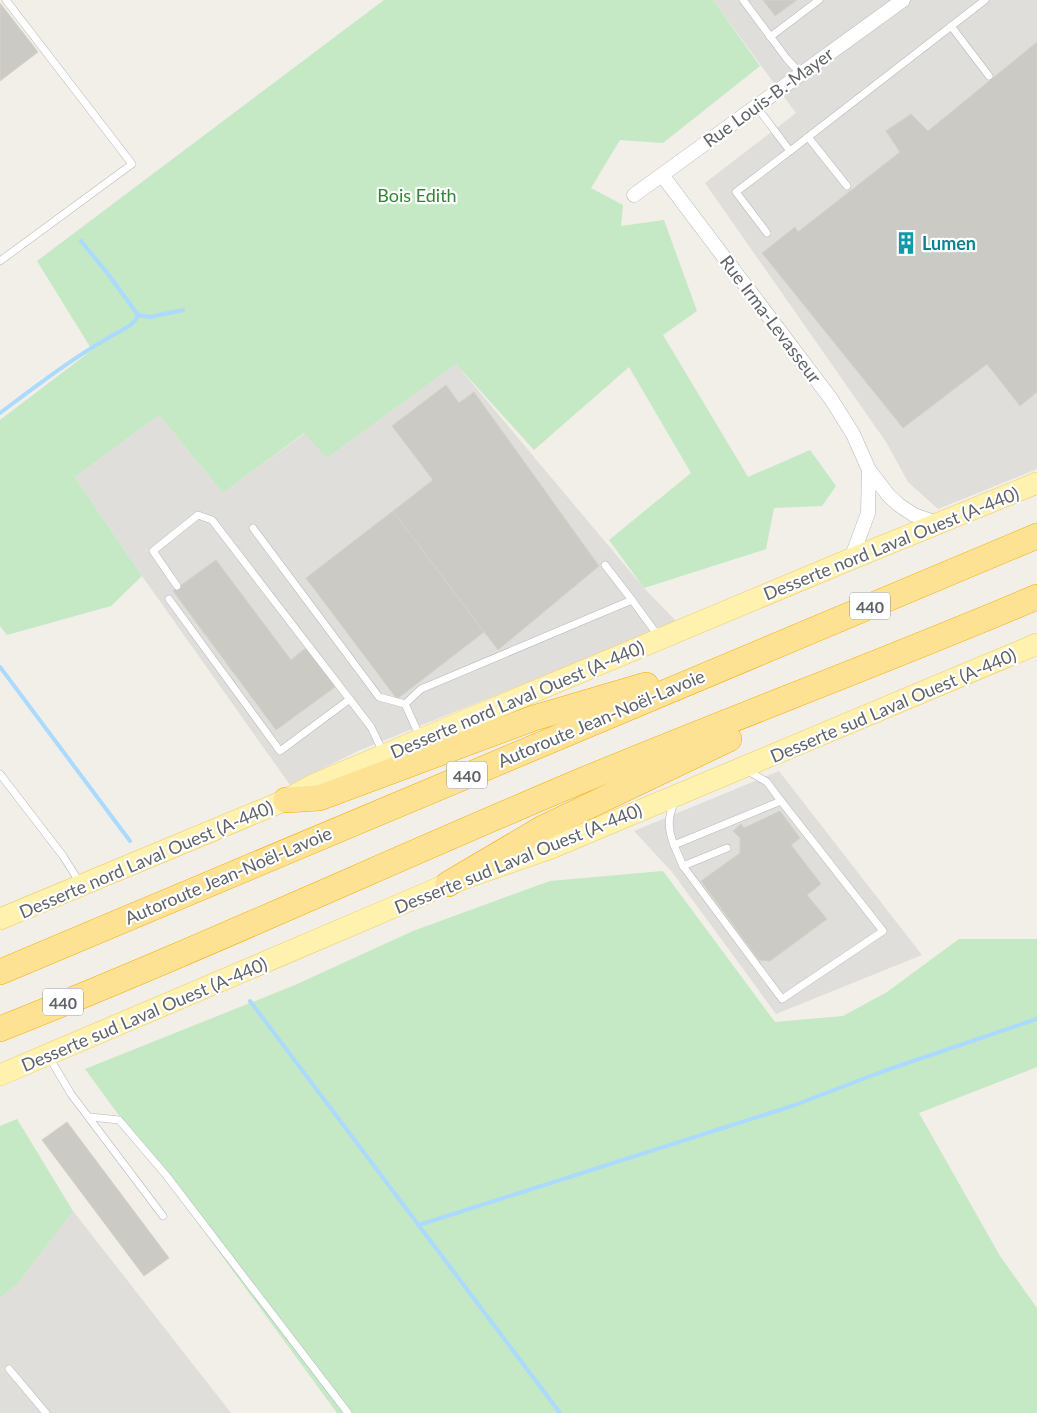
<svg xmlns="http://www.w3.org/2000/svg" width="1037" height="1413" font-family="Lato,sans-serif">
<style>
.industrial{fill:#e0deda}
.green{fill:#c5e8c5}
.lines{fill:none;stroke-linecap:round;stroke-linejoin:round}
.stream{stroke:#aadaff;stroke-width:4}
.building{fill:#cccac5;stroke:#d6d1c6}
.service-casing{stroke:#b5b8bc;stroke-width:8}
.minor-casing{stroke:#b5b8bc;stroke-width:15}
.primary-casing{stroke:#f2c960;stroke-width:22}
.motorway-casing{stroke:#f9ab00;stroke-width:26}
.service{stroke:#fff;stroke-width:7}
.minor{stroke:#fff;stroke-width:14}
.primary{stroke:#fff2af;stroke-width:21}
.motorway{stroke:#fde293;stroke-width:25}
.labels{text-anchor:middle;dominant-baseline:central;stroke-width:4.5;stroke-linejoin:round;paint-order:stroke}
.shield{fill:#fff;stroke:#8f9295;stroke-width:1}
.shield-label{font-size:16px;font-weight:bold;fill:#5f6368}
.street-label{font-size:18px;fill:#5f6368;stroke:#fff}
.park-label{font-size:18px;fill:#348238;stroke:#fff}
.culture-label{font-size:18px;font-weight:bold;fill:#0d838f;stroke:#fff;text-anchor:start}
</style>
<rect width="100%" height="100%" fill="#f1efe8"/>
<!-- industrial -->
<g class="industrial">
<path d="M713,0h324v469l-99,40 -30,-27 -22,-40 -181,-259 91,-70z"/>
<path d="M456,364l188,224 33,34 -319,129 -68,34 -148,-209 -67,-99 84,-62 64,78 82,-60 22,25z"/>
<path d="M779,771l143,184 -146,59 -104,-142 -38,-41z"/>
<path d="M73,1211l158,202h-231v-115l18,-15z"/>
</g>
<!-- green -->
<g class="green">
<path d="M384,0h329l47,66 -97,77 -43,-3 -29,48 32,17 -2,21 43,-6 33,91 -34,24 85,142 62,-27 26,36 -14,20 -48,2 -8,41 -122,39 -35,-48 82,-67 -62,-106 -95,83 -78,-86 -129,94 -23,-25 -81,60 -64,-78 -84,62 67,99 -31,30 -104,29 -7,-9v-206l92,-70 -55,-89z"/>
<path d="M663,871l112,151 68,-6 44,-24 72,-53h78v128l-118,46 81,143 37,52v105h-700l-252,-344 210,-84 118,-54 137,-50z"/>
<path d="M17,1119l56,92 -55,72 -18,15v-172z"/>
</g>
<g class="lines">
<!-- stream -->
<g class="stream">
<path d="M138,315l12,2 33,-7"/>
<path d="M0,413c35,-26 70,-53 108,-75 9,-6 27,-12 30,-23l-30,-41 -27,-33"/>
<path d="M0,667l130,174"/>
<path d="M250,1001l310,412"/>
<path d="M419,1225l376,-120 86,-33 156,-53"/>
</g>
</g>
<!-- building -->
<g class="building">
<path d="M763,0h34l-22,16z"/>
<path d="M0,3l38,49 -38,29z"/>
<path d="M1037,42v350l-17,14 -33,-42 -84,64 -141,-175 33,-26 3,5 102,-80 -14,-21 25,-17 17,17z"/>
<path d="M446,385l13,18 15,-11 125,174 -101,84 -105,-139 40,-31 -41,-54z"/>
<path d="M393,511l91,121 -87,67 -91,-121z"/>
<path d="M216,560l75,100 16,-13 28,40 -59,43 -103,-139z"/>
<path d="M780,811l20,27 -9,7 30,39 -14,11 20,24 -57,42 -11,-1 -58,-79 39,-28v-15l-7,-7 8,-7 3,4z"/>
<path d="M67,1122l102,136 -25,18 -102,-136z"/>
</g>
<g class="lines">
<defs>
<g id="service">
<path d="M743,0l44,59 14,15"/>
<path d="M951,26l38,50"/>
<path d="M770,37l49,-37"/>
<path d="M756,106l34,45 195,-151"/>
<path d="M808,137l39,49"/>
<path d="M767,233l-31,-41 54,-41"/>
<path d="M0,261l132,-97 -126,-164"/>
<path d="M253,528l126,169 26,7"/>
<path d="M605,565l27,35"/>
<path d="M177,586l-24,-35 45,-36 14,5 159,207 12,25"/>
<path d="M169,599l111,152 70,-52"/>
<path d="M420,737l-15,-33 16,-15 211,-89 27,37"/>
<path d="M0,774l63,82 17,27"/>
<path d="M675,802c-8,15 -7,28 -1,43l107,-44 -14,-19 -21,-12"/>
<path d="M674,845l9,21 44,-18"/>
<path d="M683,866l99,133 101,-68 -102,-130"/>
<path d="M49,1057l22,37 92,122"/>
<path d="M90,1117l29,3 47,55 182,238"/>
<path d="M9,1369l37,44"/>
</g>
<g id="minor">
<path d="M662,175l169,224 22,35 16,36 20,26 10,9 15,10 23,8"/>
<path d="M634,195l269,-195"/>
<path d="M851,559l17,-46 1,-43"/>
</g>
<g id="primary">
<path d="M0,919l286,-119 27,-15 146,-62 392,-164 186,-76"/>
<path d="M0,1075l448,-191 103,-36 486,-204"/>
</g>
<g id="motorway">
<path d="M286,800l33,-2 215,-80 112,-33"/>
<path d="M448,884l95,-56 186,-89"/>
<path d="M0,972l1037,-436"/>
<path d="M0,1029c194,-77 384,-165 576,-246 153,-64 308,-121 461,-186"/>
</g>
</defs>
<!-- service casing -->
<use href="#service" class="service-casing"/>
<!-- minor casing -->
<use href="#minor" class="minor-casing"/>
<!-- primary casing -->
<use href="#primary" class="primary-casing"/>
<!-- motorway casing -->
<use href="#motorway" class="motorway-casing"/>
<!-- service -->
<use href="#service" class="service"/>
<!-- minor -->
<use href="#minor" class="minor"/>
<!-- primary -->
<use href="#primary" class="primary"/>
<!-- motorway -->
<use href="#motorway" class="motorway"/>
</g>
<!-- icons -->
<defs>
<symbol id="building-bare" viewBox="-9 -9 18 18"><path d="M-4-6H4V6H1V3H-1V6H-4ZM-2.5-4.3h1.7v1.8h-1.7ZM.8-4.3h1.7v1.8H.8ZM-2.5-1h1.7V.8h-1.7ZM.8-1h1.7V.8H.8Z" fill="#0f9aa8" stroke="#fff" stroke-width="2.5" paint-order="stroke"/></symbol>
</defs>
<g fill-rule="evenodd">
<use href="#building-bare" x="890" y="227" width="32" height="32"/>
</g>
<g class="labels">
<!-- shield labels -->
<g class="shield">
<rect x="850" y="592.5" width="40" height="27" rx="4"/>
<rect x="447" y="761.5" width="40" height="27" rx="4"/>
<rect x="43" y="988.5" width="40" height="27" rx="4"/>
</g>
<g class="shield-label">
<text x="870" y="606">440</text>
<text x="467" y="775">440</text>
<text x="63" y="1002">440</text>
</g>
<!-- street labels -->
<g class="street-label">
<text transform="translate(768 97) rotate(-36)">Rue Louis-B.-Mayer</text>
<text transform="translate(771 319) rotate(53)">Rue Irma-Levasseur</text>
<text transform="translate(891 543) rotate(-22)">Desserte nord Laval Ouest (A-440)</text>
<text transform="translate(517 699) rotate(-23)">Desserte nord Laval Ouest (A-440)</text>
<text transform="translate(893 705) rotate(-23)">Desserte sud Laval Ouest (A-440)</text>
<text transform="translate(601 718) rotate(-23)">Autoroute Jean-Noël-Lavoie</text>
<text transform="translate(518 858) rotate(-22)">Desserte sud Laval Ouest (A-440)</text>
<text transform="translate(146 859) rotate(-23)">Desserte nord Laval Ouest (A-440)</text>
<text transform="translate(228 875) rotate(-23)">Autoroute Jean-Noël-Lavoie</text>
<text transform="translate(144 1014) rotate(-23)">Desserte sud Laval Ouest (A-440)</text>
</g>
<!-- park labels -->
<g class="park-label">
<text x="417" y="195">Bois Edith</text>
</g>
<!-- culture labels -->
<g class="culture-label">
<text x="922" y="243">Lumen</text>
</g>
</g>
</svg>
